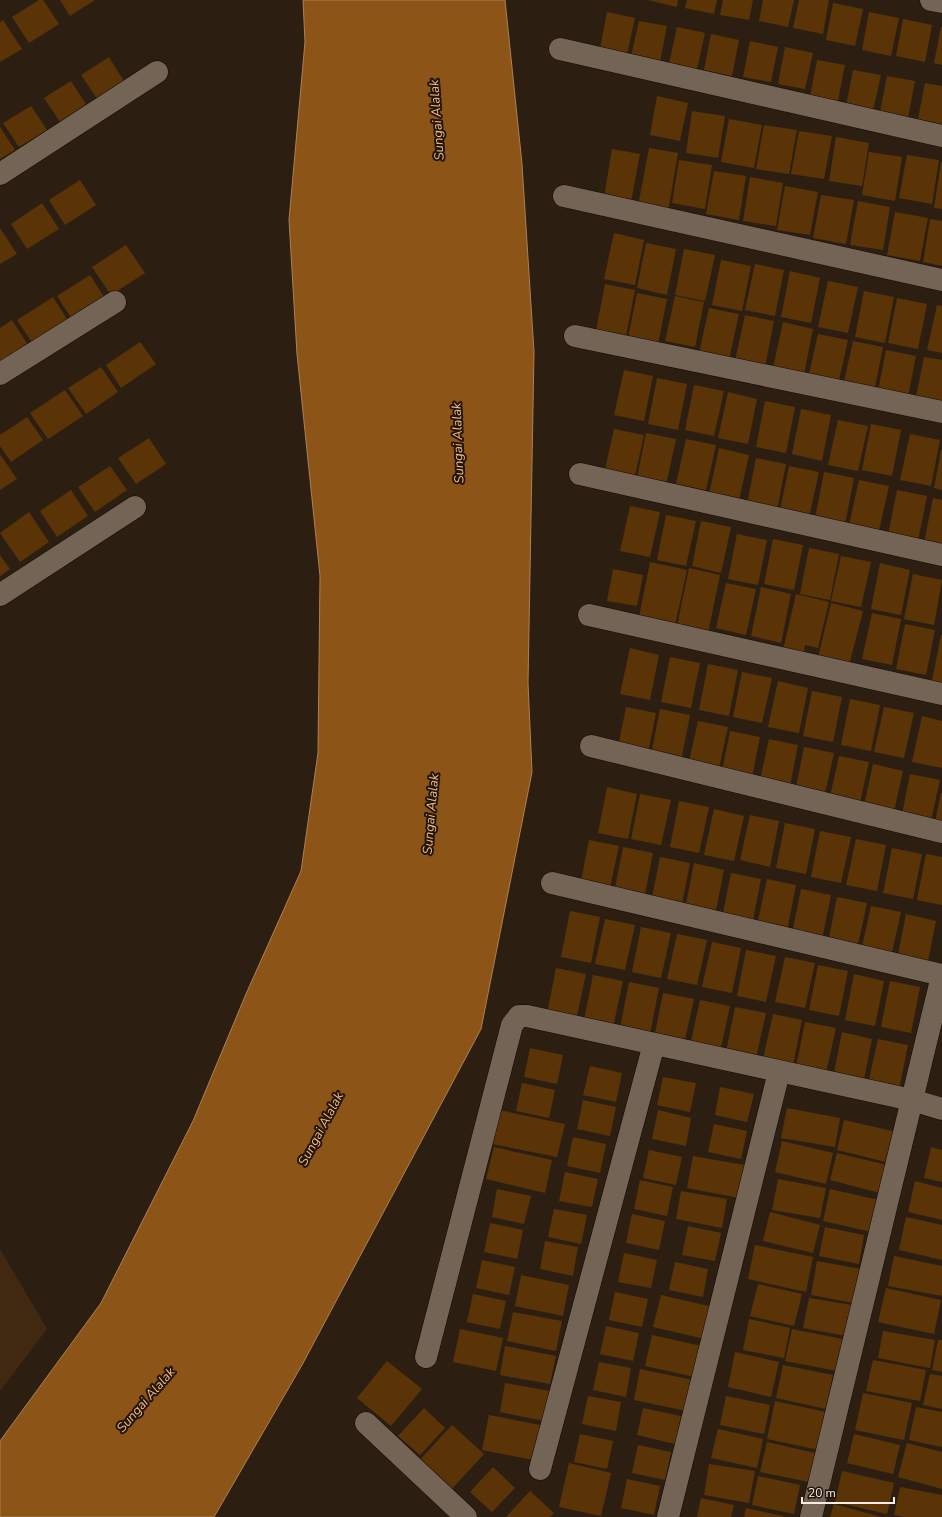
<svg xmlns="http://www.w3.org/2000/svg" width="942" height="1517" font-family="'Nunito Sans',sans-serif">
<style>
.green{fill:#402811}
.water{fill:#8c5416;stroke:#ac8254}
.building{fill:#5a3407}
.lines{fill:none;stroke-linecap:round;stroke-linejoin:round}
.minor-casing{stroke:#140801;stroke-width:23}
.minor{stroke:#746456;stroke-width:22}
.labels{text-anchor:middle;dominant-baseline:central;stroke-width:4;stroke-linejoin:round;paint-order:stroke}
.water-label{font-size:13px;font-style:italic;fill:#f6bc87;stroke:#221509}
</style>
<rect width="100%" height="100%" fill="#2c1f12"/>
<!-- green -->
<path class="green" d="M0,1249l47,80 -47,62z"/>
<!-- water -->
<path class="water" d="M303,0h202l17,164 12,188 -6,331 4,89 -51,257 -179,336 -88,152h-214v-76l101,-138 92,-182 53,-127 55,-123 17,-118 2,-177 -23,-222 -8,-134 16,-178z"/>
<!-- building -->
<g class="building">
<path d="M39,0h4l16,24 -30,19 -17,-26z"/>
<path d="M60,0h35l-25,16z"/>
<path d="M648,0h30l-1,7z"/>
<path d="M687,0h30l-3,14 -29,-6z"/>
<path d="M723,0h30l-4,20 -29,-5z"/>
<path d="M763,0h31l-6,27 -29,-6z"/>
<path d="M799,0h30l-6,34 -30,-6z"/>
<path d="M833,3l30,6 -8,37 -29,-6z"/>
<path d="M607,12l28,6 -8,36 -27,-5z"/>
<path d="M869,12l30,6 -8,38 -29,-6z"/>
<path d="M903,19l29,6 -7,37 -29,-6z"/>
<path d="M3,20l19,29 -22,13v-40z"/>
<path d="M639,21l28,5 -7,36 -29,-6z"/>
<path d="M677,27l28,6 -8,36 -28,-5z"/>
<path d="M941,27h1v38l-8,-2z"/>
<path d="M711,34l28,6 -7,36 -28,-6z"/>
<path d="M750,41l28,6 -7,35 -28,-5z"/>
<path d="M785,47l28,6 -8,36 -27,-5z"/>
<path d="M109,57l16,26 -27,17 -17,-25z"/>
<path d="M817,60l28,5 -7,36 -28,-5z"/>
<path d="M853,70l28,5 -8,36 -27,-5z"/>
<path d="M887,76l28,5 -7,37 -28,-6z"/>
<path d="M71,81l16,25 -27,16 -16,-24z"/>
<path d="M925,83l17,3v38l-24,-5z"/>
<path d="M657,96l31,7 -8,38 -30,-6z"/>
<path d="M31,106l16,24 -28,17 -16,-24z"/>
<path d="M692,111l33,5 -7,42 -32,-5z"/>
<path d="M729,119l33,6 -8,43 -33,-6z"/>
<path d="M764,125l33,5 -8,44 -33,-5z"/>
<path d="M0,127l15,23 -15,9z"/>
<path d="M799,131l33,5 -8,43 -33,-5z"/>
<path d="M836,137l33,6 -7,43 -33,-5z"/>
<path d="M649,148l29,5 -10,59 -30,-6z"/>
<path d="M612,149l28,5 -9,48 -27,-5z"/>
<path d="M869,152l33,5 -7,44 -33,-6z"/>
<path d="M907,155l32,5 -7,44 -33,-6z"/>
<path d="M679,160l33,5 -7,44 -33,-6z"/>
<path d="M941,162h1v47l-8,-1z"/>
<path d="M714,171l32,5 -7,44 -33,-6z"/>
<path d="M750,177l33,6 -7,43 -33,-5z"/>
<path d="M80,180l16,25 -31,20 -16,-25z"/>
<path d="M785,186l33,6 -8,43 -33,-5z"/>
<path d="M821,195l33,5 -8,44 -33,-6z"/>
<path d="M858,201l32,6 -7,43 -33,-5z"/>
<path d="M42,203l17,26 -32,20 -16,-25z"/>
<path d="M895,212l33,6 -8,43 -33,-6z"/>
<path d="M930,219l12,2v45l-19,-4z"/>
<path d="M0,228l17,26 -17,10z"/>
<path d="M614,233l30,7 -9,45 -31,-6z"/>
<path d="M646,243l30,6 -9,46 -30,-7z"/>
<path d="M126,245l19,28 -34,22 -19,-28z"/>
<path d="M684,249l31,6 -10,46 -30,-6z"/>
<path d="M721,260l30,6 -9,45 -30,-6z"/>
<path d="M755,264l29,6 -9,46 -30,-6z"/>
<path d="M790,271l30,7 -9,45 -30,-6z"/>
<path d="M90,275l16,25 -33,21 -16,-25z"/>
<path d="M828,281l30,6 -10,46 -30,-6z"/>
<path d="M605,284l30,6 -9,46 -30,-6z"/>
<path d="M864,291l30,6 -9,46 -30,-6z"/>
<path d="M637,293l30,6 -9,45 -30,-6z"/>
<path d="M675,296l29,6 -9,45 -30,-6z"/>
<path d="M53,297l17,27 -35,23 -18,-27z"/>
<path d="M897,298l30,6 -9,45 -30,-6z"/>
<path d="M937,305l5,1v47l-15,-3z"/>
<path d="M709,308l30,6 -10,46 -30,-7z"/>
<path d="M745,315l29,6 -9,46 -30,-6z"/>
<path d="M12,320l18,28 -30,19v-39z"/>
<path d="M783,322l30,7 -9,45 -31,-6z"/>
<path d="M818,334l30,6 -10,45 -30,-6z"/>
<path d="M853,341l30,6 -9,45 -31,-6z"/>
<path d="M140,342l16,22 -35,24 -15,-23z"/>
<path d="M886,350l30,6 -9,46 -30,-6z"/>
<path d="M924,357l18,3v48l-27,-6z"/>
<path d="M101,367l17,25 -32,22 -18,-26z"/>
<path d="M624,370l29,6 -9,45 -30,-6z"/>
<path d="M657,378l30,6 -9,46 -30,-6z"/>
<path d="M694,385l30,6 -10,45 -29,-6z"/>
<path d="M65,390l18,26 -35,23 -18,-26z"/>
<path d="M728,392l29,7 -9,45 -30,-6z"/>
<path d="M765,401l30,6 -9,46 -30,-6z"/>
<path d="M801,409l30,6 -9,46 -30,-7z"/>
<path d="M27,417l16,23 -32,22 -11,-16v-11z"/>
<path d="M838,420l30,6 -10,45 -30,-6z"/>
<path d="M871,424l30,6 -9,46 -30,-6z"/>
<path d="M614,429l30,6 -10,45 -30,-6z"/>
<path d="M646,433l30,6 -10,46 -29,-7z"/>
<path d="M910,434l30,6 -9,46 -31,-6z"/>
<path d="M149,438l17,26 -30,20 -18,-26z"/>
<path d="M686,439l30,6 -10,45 -30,-6z"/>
<path d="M719,448l30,7 -10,45 -30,-6z"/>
<path d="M941,450h1v40l-8,-2z"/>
<path d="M0,454l17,25 -17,11z"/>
<path d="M756,458l30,6 -9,46 -30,-6z"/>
<path d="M110,466l17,24 -32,22 -17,-25z"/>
<path d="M789,466l30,6 -10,45 -29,-6z"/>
<path d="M824,472l30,6 -9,46 -30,-6z"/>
<path d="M859,480l30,6 -10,45 -30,-6z"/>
<path d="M71,490l17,26 -31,21 -17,-26z"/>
<path d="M897,490l30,6 -9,45 -30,-6z"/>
<path d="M933,498l9,2v47l-18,-4z"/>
<path d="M630,506l30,6 -10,45 -30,-6z"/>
<path d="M29,512l20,30 -29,20 -20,-29z"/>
<path d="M666,515l30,6 -10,45 -29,-6z"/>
<path d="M701,521l30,6 -10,46 -29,-7z"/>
<path d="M737,534l30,6 -9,45 -30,-6z"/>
<path d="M773,539l30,6 -9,45 -30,-6z"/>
<path d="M809,548l30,6 -9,46 -30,-6z"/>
<path d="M0,555l10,14 -10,7z"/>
<path d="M841,556l30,6 -10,45 -30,-6z"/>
<path d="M650,562l37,8 -12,55 -36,-8z"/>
<path d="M880,563l30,7 -9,45 -30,-6z"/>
<path d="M689,568l31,7 -12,58 -31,-7z"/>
<path d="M613,569l30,6 -6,31 -30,-5z"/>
<path d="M913,574l29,6 -8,45 -30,-6z"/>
<path d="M726,583l30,6 -10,46 -30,-7z"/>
<path d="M761,587l30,7 -10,49 -30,-7z"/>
<path d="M796,594l33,8 -11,46 -13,-3 -1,9 -21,-4z"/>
<path d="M831,603l32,8 -14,54 -31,-7z"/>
<path d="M872,613l29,6 -9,46 -30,-6z"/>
<path d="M905,624l30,6 -9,45 -30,-6z"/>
<path d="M941,635h1v48l-10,-2z"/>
<path d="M630,648l29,7 -9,45 -30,-6z"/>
<path d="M670,657l30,6 -9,45 -30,-6z"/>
<path d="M708,664l30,6 -9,46 -30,-6z"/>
<path d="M742,672l30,6 -10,45 -29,-6z"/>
<path d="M778,681l30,7 -9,45 -31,-6z"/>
<path d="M812,691l30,6 -9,45 -30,-6z"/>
<path d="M850,699l30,6 -9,46 -30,-6z"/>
<path d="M626,707l30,6 -9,45 -30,-6z"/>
<path d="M884,707l30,6 -10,45 -30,-6z"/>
<path d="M660,709l30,6 -9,46 -30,-6z"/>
<path d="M922,716l20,5v47l-30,-6z"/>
<path d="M698,721l30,6 -10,46 -30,-7z"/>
<path d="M730,731l30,6 -9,45 -30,-6z"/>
<path d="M769,739l29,6 -9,46 -30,-7z"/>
<path d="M804,747l30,6 -10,45 -29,-6z"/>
<path d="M839,756l30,6 -10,45 -30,-6z"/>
<path d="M873,764l30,7 -10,45 -30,-6z"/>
<path d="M910,774l30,6 -10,45 -29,-6z"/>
<path d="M607,787l30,7 -9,45 -30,-6z"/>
<path d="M941,793h1v36l-8,-2z"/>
<path d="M640,794l31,6 -10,45 -30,-6z"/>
<path d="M679,801l30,6 -10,46 -29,-6z"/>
<path d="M714,809l30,7 -10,45 -30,-6z"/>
<path d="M750,815l29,6 -9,46 -30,-7z"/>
<path d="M785,823l30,6 -9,45 -30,-6z"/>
<path d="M820,831l31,6 -10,46 -30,-6z"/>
<path d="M856,839l30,6 -9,46 -31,-6z"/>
<path d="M589,840l30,6 -10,46 -29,-6z"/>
<path d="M623,847l30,6 -9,46 -30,-6z"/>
<path d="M892,848l30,6 -9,45 -30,-6z"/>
<path d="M926,854l16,3v48l-25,-5z"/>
<path d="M660,857l30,6 -9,46 -30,-7z"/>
<path d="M694,863l30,7 -9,45 -30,-6z"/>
<path d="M731,873l30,6 -9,46 -30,-7z"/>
<path d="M767,879l29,6 -9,46 -30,-6z"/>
<path d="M801,889l30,6 -9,45 -30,-6z"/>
<path d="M837,897l30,6 -10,46 -29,-6z"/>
<path d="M871,906l30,6 -10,45 -30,-6z"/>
<path d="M570,911l30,6 -9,46 -30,-6z"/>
<path d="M906,914l30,7 -9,45 -30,-6z"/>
<path d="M605,919l30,6 -10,45 -30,-6z"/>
<path d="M641,927l30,6 -10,45 -29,-6z"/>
<path d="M677,934l30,6 -10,45 -30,-6z"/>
<path d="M712,942l29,6 -9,45 -30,-6z"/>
<path d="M746,950l30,6 -10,46 -29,-6z"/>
<path d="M785,957l30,6 -10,45 -30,-6z"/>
<path d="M818,965l30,6 -9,45 -30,-6z"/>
<path d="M556,968l30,6 -10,46 -29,-6z"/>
<path d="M854,974l30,7 -9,45 -30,-6z"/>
<path d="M593,975l30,6 -10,46 -29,-7z"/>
<path d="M890,981l30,6 -9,46 -30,-6z"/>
<path d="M629,982l30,6 -9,46 -30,-6z"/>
<path d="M663,993l31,6 -10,45 -30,-6z"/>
<path d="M700,1000l30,6 -10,46 -30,-6z"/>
<path d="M735,1007l31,6 -10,45 -30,-6z"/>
<path d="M773,1014l29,6 -9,45 -30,-6z"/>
<path d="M805,1022l31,6 -10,45 -30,-6z"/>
<path d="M842,1032l30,7 -9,45 -30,-6z"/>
<path d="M878,1039l30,6 -9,45 -31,-6z"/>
<path d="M530,1048l33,7 -6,29 -33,-7z"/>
<path d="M590,1066l32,7 -6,29 -33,-7z"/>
<path d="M663,1077l33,6 -6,29 -33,-7z"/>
<path d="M522,1083l33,7 -6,28 -33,-7z"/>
<path d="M720,1087l34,7 -7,28 -32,-7z"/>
<path d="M583,1100l33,7 -6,29 -33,-7z"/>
<path d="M787,1108l53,10 -5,29 -54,-9z"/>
<path d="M499,1110l66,14 -8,33 -65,-13z"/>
<path d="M658,1110l33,8 -5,28 -34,-7z"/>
<path d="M844,1120l53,12 -7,31 -53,-13z"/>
<path d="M714,1124l33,7 -6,28 -33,-7z"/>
<path d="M573,1137l33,7 -6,29 -33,-7z"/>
<path d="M782,1141l51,12 -7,31 -51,-12z"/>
<path d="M494,1147l58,13 -7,33 -59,-14z"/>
<path d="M931,1147l11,3v32l-18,-4z"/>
<path d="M649,1150l33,7 -6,28 -33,-7z"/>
<path d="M837,1153l50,12 -7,28 -50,-13z"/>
<path d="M693,1156l57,10 -6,33 -57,-11z"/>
<path d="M565,1172l33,7 -6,28 -33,-6z"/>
<path d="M778,1179l48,9 -6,30 -48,-8z"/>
<path d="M640,1180l33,7 -6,29 -33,-7z"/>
<path d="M915,1181l27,7v32l-34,-8z"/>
<path d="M497,1189l34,7 -7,28 -32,-7z"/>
<path d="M830,1189l53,12 -7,32 -53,-12z"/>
<path d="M681,1191l46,8 -5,29 -46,-9z"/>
<path d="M554,1209l33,6 -6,29 -33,-7z"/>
<path d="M770,1212l50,13 -7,28 -50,-12z"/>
<path d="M632,1214l33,7 -6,29 -33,-7z"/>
<path d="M906,1217l36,8v35l-43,-10z"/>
<path d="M490,1223l33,7 -6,29 -33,-7z"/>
<path d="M688,1226l33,7 -6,28 -33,-6z"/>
<path d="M825,1227l39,8 -5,29 -40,-8z"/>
<path d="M545,1241l33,6 -5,29 -33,-7z"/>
<path d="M755,1245l58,12 -7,35 -58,-13z"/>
<path d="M624,1253l33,7 -6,28 -33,-6z"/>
<path d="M894,1256l48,10v30l-54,-10z"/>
<path d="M482,1260l33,7 -6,28 -33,-7z"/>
<path d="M817,1261l49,9 -7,34 -48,-9z"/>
<path d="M675,1262l33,7 -5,28 -34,-7z"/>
<path d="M521,1275l48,10 -6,31 -48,-10z"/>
<path d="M758,1284l44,10 -8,32 -44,-10z"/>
<path d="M886,1288l55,12 -7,34 -56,-12z"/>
<path d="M615,1292l33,7 -6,28 -33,-7z"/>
<path d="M473,1294l33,7 -6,28 -33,-7z"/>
<path d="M661,1295l56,13 -8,32 -56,-13z"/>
<path d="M809,1298l49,8 -6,31 -49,-9z"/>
<path d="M513,1312l49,9 -6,30 -49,-10z"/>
<path d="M749,1319l41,9 -6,30 -41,-8z"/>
<path d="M606,1326l33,7 -6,28 -33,-7z"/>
<path d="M460,1329l43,9 -7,33 -43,-9z"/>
<path d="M792,1329l51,10 -6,32 -52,-10z"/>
<path d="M883,1331l52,9 -5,28 -52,-10z"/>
<path d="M652,1335l54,12 -7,31 -54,-12z"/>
<path d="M938,1340h4v32l-10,-2z"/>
<path d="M505,1346l51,10 -6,28 -50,-9z"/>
<path d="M735,1352l44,10 -8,35 -43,-10z"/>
<path d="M873,1360l53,10 -6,31 -54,-10z"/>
<path d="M387,1361l35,28 -31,37 -34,-28z"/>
<path d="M599,1362l32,6 -5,29 -33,-7z"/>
<path d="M783,1365l50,10 -7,34 -50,-11z"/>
<path d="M640,1369l53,11 -7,31 -52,-11z"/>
<path d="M930,1374l12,2v33l-19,-4z"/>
<path d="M505,1383l45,8 -6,30 -44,-9z"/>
<path d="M863,1393l49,10 -8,37 -49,-10z"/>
<path d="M588,1396l33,6 -5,29 -34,-7z"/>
<path d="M726,1396l44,9 -6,29 -44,-9z"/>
<path d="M775,1401l51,11 -7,38 -52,-11z"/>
<path d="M916,1407l26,5v35l-33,-7z"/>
<path d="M424,1408l21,20 -25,27 -22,-19z"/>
<path d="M643,1408l38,8 -6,28 -38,-9z"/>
<path d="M489,1415l51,10 -7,35 -51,-10z"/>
<path d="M452,1425l32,29 -36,39 -32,-29z"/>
<path d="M718,1429l45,10 -6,29 -46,-10z"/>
<path d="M580,1434l33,7 -6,28 -33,-7z"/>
<path d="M854,1434l46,11 -7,29 -46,-11z"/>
<path d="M767,1442l48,11 -6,29 -49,-10z"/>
<path d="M907,1443l35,9v37l-44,-12z"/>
<path d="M638,1445l33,7 -6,28 -33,-7z"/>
<path d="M569,1463l42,10 -10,43 -42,-9z"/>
<path d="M709,1464l46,7 -6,32 -45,-8z"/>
<path d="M493,1467l22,21 -23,24 -22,-20z"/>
<path d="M842,1471l52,12 -7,31 -52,-12z"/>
<path d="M758,1476l42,9 -6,29 -42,-9z"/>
<path d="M627,1479l33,7 -6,29 -33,-7z"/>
<path d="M900,1487l42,8v22h-37l-11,-2z"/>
<path d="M530,1491l24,22 -4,4h-44z"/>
<path d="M701,1498l33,7 -3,12h-34z"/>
<path d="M834,1504l47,13h-51z"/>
<path d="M746,1508l37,8v1h-39z"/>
</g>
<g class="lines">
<defs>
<g id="minor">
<path d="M931,0l11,2"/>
<path d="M560,49l382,87"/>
<path d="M0,174l157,-102"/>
<path d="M564,196l378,84"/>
<path d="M575,336l367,76"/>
<path d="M0,374l115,-72"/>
<path d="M580,474l362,81"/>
<path d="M0,595l135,-88"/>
<path d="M589,615l353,79"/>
<path d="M591,746l351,86"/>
<path d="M552,883l390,92"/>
<path d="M426,1357l86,-332 7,-9h8l385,84 30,9"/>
<path d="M366,1423l100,94"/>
<path d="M540,1469l114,-425"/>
<path d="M668,1517l111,-445"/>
<path d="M811,1517l131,-541"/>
</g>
</defs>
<!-- minor casing -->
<use href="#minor" class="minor-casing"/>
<!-- minor -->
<use href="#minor" class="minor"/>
</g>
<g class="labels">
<!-- water labels -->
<g class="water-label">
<text transform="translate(437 120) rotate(-94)">Sungai Alalak</text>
<text transform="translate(458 443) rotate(-92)">Sungai Alalak</text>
<text transform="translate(431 814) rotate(-85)">Sungai Alalak</text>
<text transform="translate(321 1129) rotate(-62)">Sungai Alalak</text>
<text transform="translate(146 1400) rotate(-49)">Sungai Alalak</text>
</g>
</g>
<!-- scale -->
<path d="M802 1497v6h92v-6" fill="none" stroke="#f6ece4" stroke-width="2"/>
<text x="808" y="1497" font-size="12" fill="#f6ece4" stroke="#221509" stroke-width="3" paint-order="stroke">20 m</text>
</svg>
